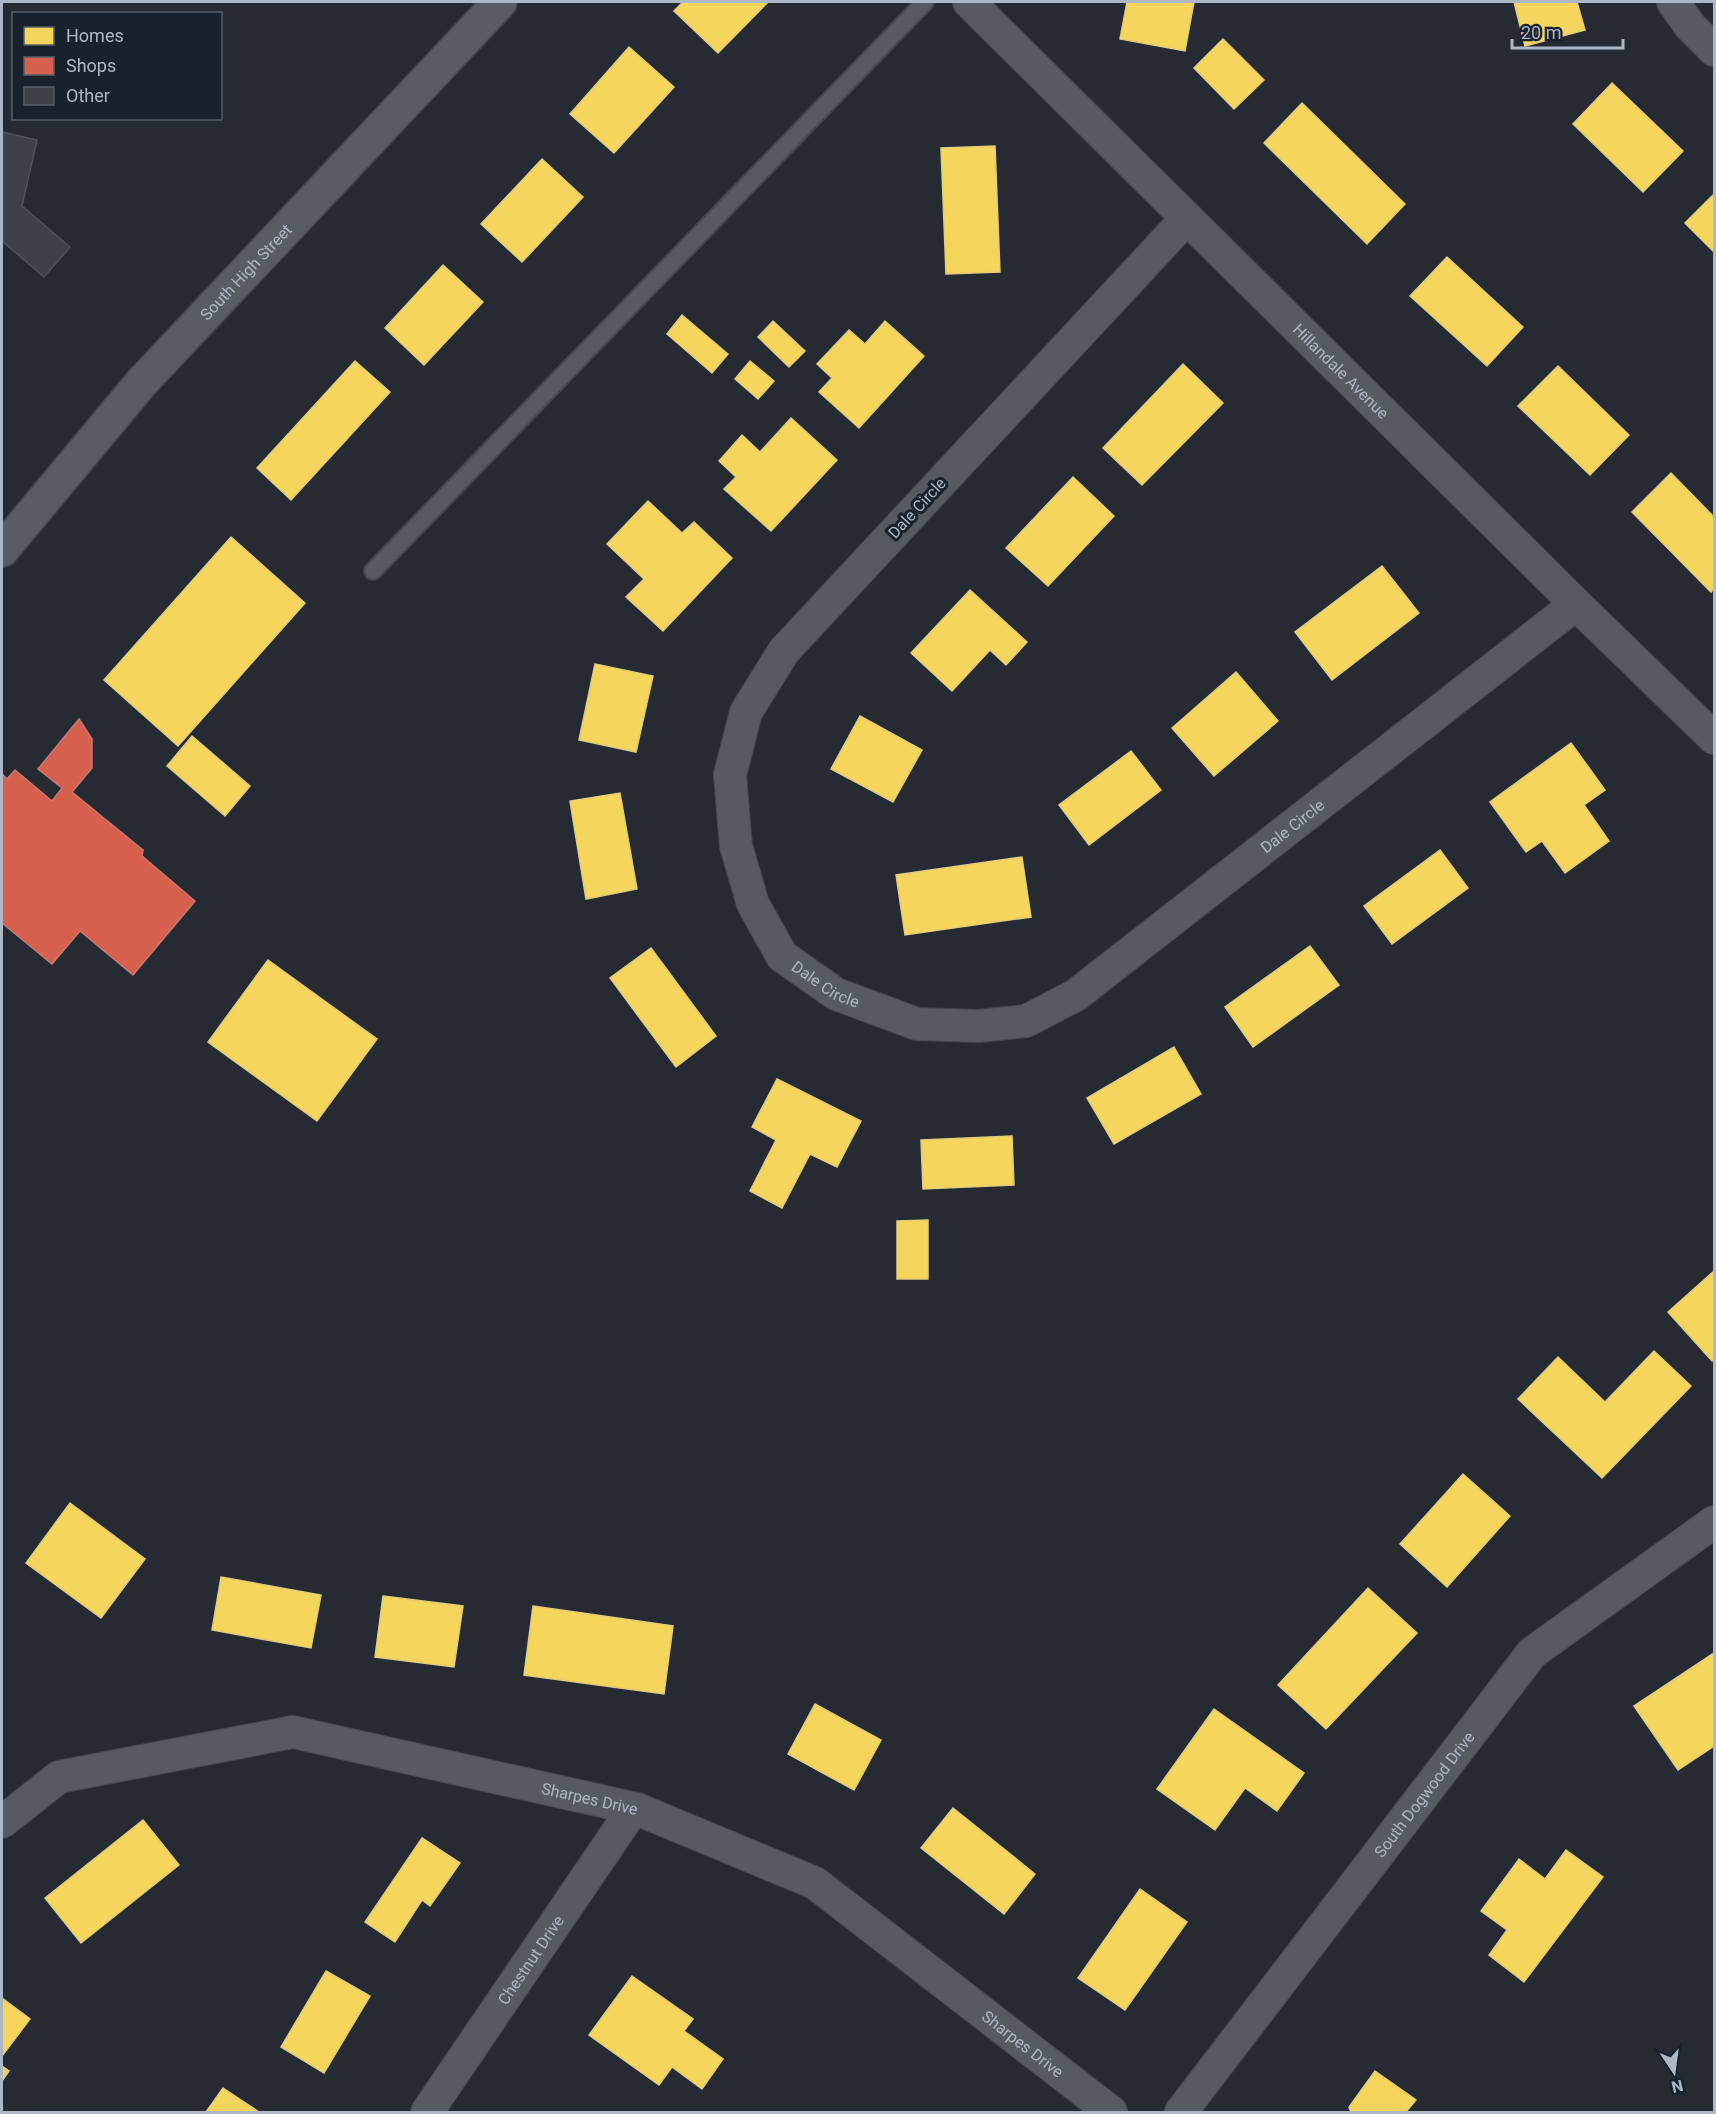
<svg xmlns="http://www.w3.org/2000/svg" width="1716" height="2114" font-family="Roboto,sans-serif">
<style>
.homes{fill:#f6d55c;stroke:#e0cc7c;stroke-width:1.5}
.shops{fill:#d6604d;stroke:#ca7a71;stroke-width:1.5}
.building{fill:#3d424a;stroke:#4d525b;stroke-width:1.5}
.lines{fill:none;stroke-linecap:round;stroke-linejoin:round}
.lane-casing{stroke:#44474e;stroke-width:20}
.street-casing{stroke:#44474e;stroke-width:34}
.primary-casing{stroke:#43474f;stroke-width:36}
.lane{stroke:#565a62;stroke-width:16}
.street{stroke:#565a62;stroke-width:32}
.primary{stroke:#585c64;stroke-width:33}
.labels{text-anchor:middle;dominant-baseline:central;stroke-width:6;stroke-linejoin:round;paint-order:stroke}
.street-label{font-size:16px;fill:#aeb7c6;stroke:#19212d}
</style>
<rect width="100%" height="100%" fill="#262b33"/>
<!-- homes -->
<g class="homes">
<path d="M683,2h85l-50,51 -44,-42z"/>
<path d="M1127,2h67l-9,49 -65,-12z"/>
<path d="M1514,2h63l8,28 -60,16z"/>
<path d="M1223,39l41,41 -30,29 -40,-41z"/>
<path d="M629,47l45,40 -60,66 -44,-39z"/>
<path d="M1612,83l71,68 -40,41 -70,-68z"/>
<path d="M1302,103l103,101 -38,40 -103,-101z"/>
<path d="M995,146l5,126 -54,2 -5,-126z"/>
<path d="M542,159l41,38 -61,65 -41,-38z"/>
<path d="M1714,194v58l-29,-29z"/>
<path d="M1447,257l76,70 -36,39 -77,-70z"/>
<path d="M443,265l40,37 -59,63 -39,-37z"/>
<path d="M682,315l46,39 -16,19 -45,-39z"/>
<path d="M773,321l32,30 -16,16 -31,-30z"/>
<path d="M885,321l39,35 -65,72 -40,-36 13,-14 -15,-14 32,-34 16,14z"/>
<path d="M355,361l35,31 -99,108 -34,-32z"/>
<path d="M750,361l24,20 -16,18 -23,-20z"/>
<path d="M1183,364l40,39 -81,82 -39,-37z"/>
<path d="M1558,366l71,69 -39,40 -72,-69z"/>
<path d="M791,418l46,42 -66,71 -47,-42 12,-12 -17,-16 23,-26 18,17z"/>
<path d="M1671,473l43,44v71l-3,4 -79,-80z"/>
<path d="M1073,477l41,39 -66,70 -42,-38z"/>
<path d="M648,501l34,32 12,-11 38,36 -69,73 -37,-34 18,-18 -37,-35z"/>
<path d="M231,537l74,66 -127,143 -74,-66z"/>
<path d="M1382,566l37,47 -87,67 -37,-48z"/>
<path d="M970,590l57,52 -21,23 -16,-15 -38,41 -41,-38z"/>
<path d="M595,664l58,12 -17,76 -57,-12z"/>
<path d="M1236,672l42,49 -64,55 -42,-48z"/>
<path d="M860,716l62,34 -29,52 -62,-33z"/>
<path d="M192,736l58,50 -25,30 -58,-50z"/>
<path d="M1571,743l34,47 -21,15 25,36 -44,32 -23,-32 -16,11 -36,-50z"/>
<path d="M1131,751l30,39 -72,55 -30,-40z"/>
<path d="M620,793l17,96 -51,10 -16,-98z"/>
<path d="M1440,850l28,38 -76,56 -28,-38z"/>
<path d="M1022,857l9,60 -126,18 -9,-60z"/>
<path d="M1310,946l29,39 -86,62 -28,-40z"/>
<path d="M651,948l65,88 -40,31 -66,-89z"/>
<path d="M268,960l109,79 -60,82 -109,-79z"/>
<path d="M1174,1047l27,47 -87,50 -27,-46z"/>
<path d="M777,1079l84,42 -24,46 -27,-13 -28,54 -32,-17 26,-51 -24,-13z"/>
<path d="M1012,1136l2,49 -91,4 -2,-49z"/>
<path d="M928,1220v59h-31v-58z"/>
<path d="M1714,1271v88l-2,2 -44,-49z"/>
<path d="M1654,1351l37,35 -89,92 -84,-79 40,-42 47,45z"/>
<path d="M1463,1474l47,42 -63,71 -47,-43z"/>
<path d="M70,1503l75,56 -44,59 -75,-55z"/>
<path d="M221,1577l100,18 -10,53 -99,-18z"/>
<path d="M1368,1588l49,45 -91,96 -48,-44z"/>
<path d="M383,1596l80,10 -9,61 -79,-10z"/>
<path d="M533,1606l140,20 -9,68 -140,-19z"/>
<path d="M1714,1653v93l-36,24 -44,-64z"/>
<path d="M815,1704l66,36 -27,50 -66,-36z"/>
<path d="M1214,1709l90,64 -27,38 -32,-23 -30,42 -58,-41z"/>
<path d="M953,1808l82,66 -31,40 -83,-66z"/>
<path d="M143,1820l36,45 -98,78 -36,-45z"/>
<path d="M422,1838l38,25 -30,43 -8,-6 -27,42 -30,-20z"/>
<path d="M1566,1850l37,27 -79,105 -35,-27 18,-25 -26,-19 38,-52 26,20z"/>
<path d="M1140,1889l47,33 -62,88 -47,-32z"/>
<path d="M326,1971l44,25 -46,77 -43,-26z"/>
<path d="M632,1976l61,43 -9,12 39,28 -21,30 -30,-22 -13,18 -70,-50z"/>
<path d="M2,1998l28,21 -28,37z"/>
<path d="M2,2066l7,5 -7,10z"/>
<path d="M1375,2071l41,29 -10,12h-55l-2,-5z"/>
<path d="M223,2088l36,24h-53z"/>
</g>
<!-- shops -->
<path class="shops" d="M79,719l13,20v29l-20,24 71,58 -1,6 53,45 -62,74 -53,-44 -28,33 -50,-41v-149l5,5 8,-9 37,31 10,-13 -24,-19z"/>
<!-- building -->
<path class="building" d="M2,132l35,8 -15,66 48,41 -26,30 -42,-36z"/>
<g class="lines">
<defs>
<path id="lane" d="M373,571l552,-569"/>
<g id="street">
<path id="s1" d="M969,2l607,602 138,134"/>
<path d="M1673,2l17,24 24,24"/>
<path id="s2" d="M1187,218l-403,433 -38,61 -16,63 6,71 17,58 29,52 54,38 81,30 62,2 47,-5 50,-26 500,-391"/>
<path id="s3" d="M2,1822l57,-45 234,-45 344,77 178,74 296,229"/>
<path id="s4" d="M427,2112l204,-300 6,-3"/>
<path id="s5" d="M1181,2112l351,-459 182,-131"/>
</g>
<g id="primary">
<path id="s6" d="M2,550l140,-168 358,-380"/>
</g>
</defs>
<!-- lane casing -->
<use href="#lane" class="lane-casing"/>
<!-- street casing -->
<use href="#street" class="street-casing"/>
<!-- primary casing -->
<use href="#primary" class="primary-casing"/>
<!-- lane -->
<use href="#lane" class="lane"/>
<!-- street -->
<use href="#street" class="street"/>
<!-- primary -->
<use href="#primary" class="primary"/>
</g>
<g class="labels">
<!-- street labels -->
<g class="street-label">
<text stroke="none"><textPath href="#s6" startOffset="370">South High Street</textPath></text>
<text stroke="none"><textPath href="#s1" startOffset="524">Hillandale Avenue</textPath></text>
<text transform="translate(917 508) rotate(-47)">Dale Circle</text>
<text stroke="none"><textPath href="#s2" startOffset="1512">Dale Circle</textPath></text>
<text stroke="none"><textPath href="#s2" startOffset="972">Dale Circle</textPath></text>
<text stroke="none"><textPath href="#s5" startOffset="400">South Dogwood Drive</textPath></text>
<text stroke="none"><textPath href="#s3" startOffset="615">Sharpes Drive</textPath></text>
<text stroke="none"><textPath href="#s4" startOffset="184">Chestnut Drive</textPath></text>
<text stroke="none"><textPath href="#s3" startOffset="1119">Sharpes Drive</textPath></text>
</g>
</g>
<!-- border -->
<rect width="1716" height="2114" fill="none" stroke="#aeb7c6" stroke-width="6"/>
<!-- legend -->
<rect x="12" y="12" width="210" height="108" fill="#19212d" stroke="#555d6a" stroke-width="1.5"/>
<rect x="24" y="27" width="30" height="18" fill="#f6d55c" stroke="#555d6a" stroke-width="1.5"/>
<text x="66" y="42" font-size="18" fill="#aeb7c6">Homes</text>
<rect x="24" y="57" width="30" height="18" fill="#d6604d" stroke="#555d6a" stroke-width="1.5"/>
<text x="66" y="72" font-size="18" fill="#aeb7c6">Shops</text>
<rect x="24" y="87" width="30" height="18" fill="#3d424a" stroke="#555d6a" stroke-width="1.5"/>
<text x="66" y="102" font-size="18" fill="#aeb7c6">Other</text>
<!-- north arrow -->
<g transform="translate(1674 2072) rotate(167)" stroke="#19212d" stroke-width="4.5" paint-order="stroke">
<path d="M0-4.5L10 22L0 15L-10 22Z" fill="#aeb7c6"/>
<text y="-9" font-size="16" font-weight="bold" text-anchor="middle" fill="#aeb7c6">N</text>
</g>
<!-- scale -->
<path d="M1512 39v9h111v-9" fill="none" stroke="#aeb7c6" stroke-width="3"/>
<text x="1521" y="39" font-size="18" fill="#aeb7c6" stroke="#19212d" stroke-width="4.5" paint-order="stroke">20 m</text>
</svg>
